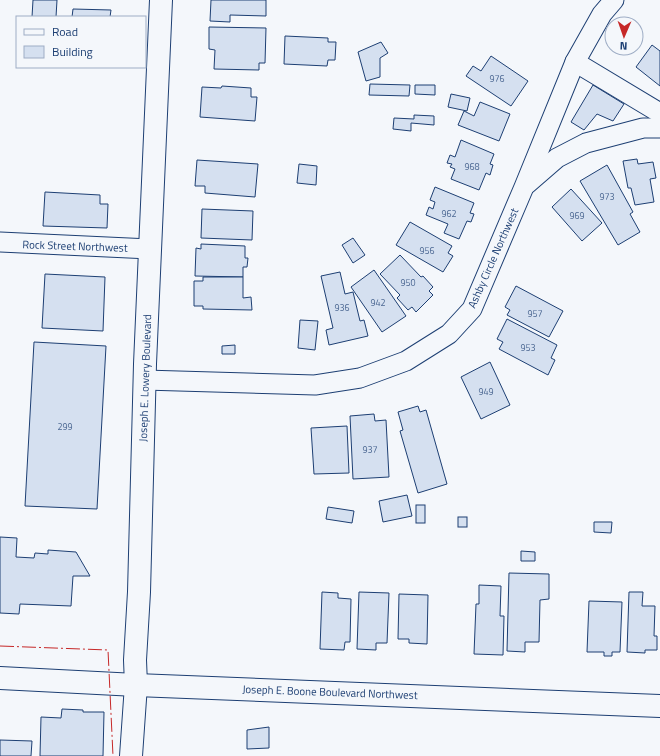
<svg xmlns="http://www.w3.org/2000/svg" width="660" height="756" font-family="'Titillium Web',sans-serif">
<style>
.building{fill:#d5e0f0;stroke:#1d3f73}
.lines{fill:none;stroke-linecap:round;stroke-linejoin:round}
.minor-casing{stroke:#1d3f73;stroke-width:21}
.secondary-casing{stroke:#1d3f73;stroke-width:24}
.minor{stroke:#f4f7fb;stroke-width:19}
.secondary{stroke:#f4f7fb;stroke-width:22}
.power{stroke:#c62828;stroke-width:1;stroke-dasharray:14 3 2 3;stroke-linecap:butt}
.labels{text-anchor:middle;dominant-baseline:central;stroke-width:3;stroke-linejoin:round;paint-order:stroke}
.number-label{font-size:9px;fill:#4b6792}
.street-label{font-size:11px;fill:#1d3f73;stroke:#f4f7fb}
</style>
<rect width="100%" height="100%" fill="#f4f7fb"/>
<!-- building -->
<g class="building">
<path d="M33,0h24l-1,17h-24z"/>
<path d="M211,0h55v16l-36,-1v7l-20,-1z"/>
<path d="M73,9l38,1 -1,7h-38z"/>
<path d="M209,27l57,1 -1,35h-6v7l-45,-1 1,-19 -6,-1z"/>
<path d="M285,36l43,2v4h8l-1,18h-7l-1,6 -43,-2z"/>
<path d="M381,42l7,11 -8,5v19l-14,4 -8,-29z"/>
<path d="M652,45l8,6v35l-24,-19z"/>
<path d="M491,56l37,25 -17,25 -45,-30 7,-10 8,5z"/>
<path d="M370,84l40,1 -1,11 -40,-1z"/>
<path d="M415,85h20v10l-20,-1z"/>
<path d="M593,85l31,19 -11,17 -16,-7 -13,16 -13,-8z"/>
<path d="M222,86l29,2v9h6l-2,24 -55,-4 2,-30 19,1z"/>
<path d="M451,94l19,4 -3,13 -19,-4z"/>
<path d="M480,102l30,12 -11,27 -41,-16 6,-14 10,5z"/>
<path d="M414,115l20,1v9l-23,-2v8l-18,-2 1,-11 20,1z"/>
<path d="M461,140l33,14 -4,10 3,1 -3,10 -4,-2 -7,17 -28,-11 4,-10 -5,-2 2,-3 -5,-1 3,-8 5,2z"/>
<path d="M637,159l1,5 15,-2 3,16 -6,1 4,23 -19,3 -4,-17h-3l-5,-27z"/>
<path d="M197,160l61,4 -3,33 -50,-4v-7h-10z"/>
<path d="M299,164l18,2 -1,19 -19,-2z"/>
<path d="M607,165l26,47 -3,2 10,18 -22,13 -38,-64z"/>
<path d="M435,187l39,16 -4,10 4,1 -3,8 -4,-1 -8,18 -15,-6 4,-9 -22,-9 3,-8 4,2 2,-7 -5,-2z"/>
<path d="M571,189l31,34 -20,18 -30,-34z"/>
<path d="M45,192l55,3v9h8l-1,24 -64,-2z"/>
<path d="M202,209l51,2 -1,29 -51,-2z"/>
<path d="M410,222l42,24 -4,7 5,3 -10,16 -47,-27z"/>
<path d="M353,238l12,17 -12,8 -11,-18z"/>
<path d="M201,244l44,2v12h3l-1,9h-4v10l-48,-1 1,-28 5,1z"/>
<path d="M400,255l21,22 2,-1 10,11 -4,4 4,4 -17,17 -4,-5 -4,3 -11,-12 3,-3 -20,-21z"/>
<path d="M374,270l32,46 -24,16 -31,-45z"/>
<path d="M340,272l5,22 8,-2 7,29 4,-1 4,16 -39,9 -3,-15 7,-2 -12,-52z"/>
<path d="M45,274l60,3 -2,54 -61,-3z"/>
<path d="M203,277h40v21l8,-1 1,13 -49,-1v-3h-9v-25h9z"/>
<path d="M516,286l47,25 -14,26 -42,-22 3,-5 -5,-3z"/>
<path d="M507,319l50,26 -6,13 4,2 -7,15 -49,-26 4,-7 -6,-3z"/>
<path d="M300,320l18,1 -3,29 -17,-2z"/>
<path d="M34,342l72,4 -9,163 -72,-3z"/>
<path d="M235,345v9h-13v-8z"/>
<path d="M490,362l20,43 -29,14 -20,-42z"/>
<path d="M418,406l2,6 6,-2 21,74 -29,9 -18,-62 3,-1 -5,-18z"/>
<path d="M374,414l1,7 11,-1 3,57 -36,2 -3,-63z"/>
<path d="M347,426l2,47 -35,1 -3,-46z"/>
<path d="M407,495l5,21 -29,6 -4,-21z"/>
<rect x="416" y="505" width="9" height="18"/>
<path d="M328,507l26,4 -2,12 -26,-4z"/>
<rect x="458" y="517" width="9" height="10"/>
<path d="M594,522h18l-1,11 -17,-1z"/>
<path d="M0,537l17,1 -1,19 18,1 1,-5 13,1v-4l28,2 14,24h-17l-2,30 -51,-2 -1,10 -19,-1z"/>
<path d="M521,551l14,1v9h-14z"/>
<path d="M509,573l40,1v25l-9,1 -1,42h-14v10l-18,-1z"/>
<path d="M479,585l22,1 -1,30h4l-1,39 -29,-1 2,-50h3z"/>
<path d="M322,592l16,1v5l13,1 -1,43h-5l-1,8 -24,-1z"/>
<path d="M359,592l30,1 -2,50h-11v7l-19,-1z"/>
<path d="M629,592h14l-1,14h13l-1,30h3v14h-12v3l-18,-1z"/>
<path d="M399,594l29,1 -1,49 -18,-1v-4h-11z"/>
<path d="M589,601l33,1 -2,50h-8v4h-8v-4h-17z"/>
<path d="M62,709l21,1v2h21l-1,44h-63l1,-39 20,1z"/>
<path d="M269,727v21l-22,1v-19z"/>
<path d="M0,740l32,1 -1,15h-31z"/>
</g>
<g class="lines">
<defs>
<g id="minor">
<path d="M575,62l85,51"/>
<path d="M527,184l30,-26 29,-15 57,-15h17"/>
<path d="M0,242l150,7"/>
<path d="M144,380l171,5 45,-7 46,-17 43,-27 23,-25 52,-122 51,-125 27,-48 12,-14"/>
</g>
<g id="secondary">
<path d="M0,678l136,7 524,21"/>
<path d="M131,756l5,-71 -1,-25 4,-68 6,-228 16,-364"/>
</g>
</defs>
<!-- minor casing -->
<use href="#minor" class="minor-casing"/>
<!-- secondary casing -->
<use href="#secondary" class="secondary-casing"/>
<!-- minor -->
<use href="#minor" class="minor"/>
<!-- secondary -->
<use href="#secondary" class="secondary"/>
<!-- power -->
<path class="power" d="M0,646l108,4 5,106"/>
</g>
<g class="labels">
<!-- number labels -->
<g class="number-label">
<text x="497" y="78">976</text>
<text x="472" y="166">968</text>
<text x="607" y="196">973</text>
<text x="449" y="213">962</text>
<text x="577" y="215">969</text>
<text x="427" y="250">956</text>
<text x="408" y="282">950</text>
<text x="378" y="302">942</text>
<text x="342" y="307">936</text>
<text x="535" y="313">957</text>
<text x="528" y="347">953</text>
<text x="486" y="391">949</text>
<text x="65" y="426">299</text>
<text x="370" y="449">937</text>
</g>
<!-- street labels -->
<g class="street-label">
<text transform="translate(75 246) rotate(2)">Rock Street Northwest</text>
<text transform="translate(493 258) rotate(-66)">Ashby Circle Northwest</text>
<text transform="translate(145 378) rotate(-88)">Joseph E. Lowery Boulevard</text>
<text transform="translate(330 692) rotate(2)">Joseph E. Boone Boulevard Northwest</text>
</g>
</g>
<!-- legend -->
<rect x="16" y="16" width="130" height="52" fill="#f4f7fb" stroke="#9eadc5"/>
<rect x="24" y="29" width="20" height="6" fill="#f4f7fb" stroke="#9eadc5"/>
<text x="52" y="36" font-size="12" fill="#1d3f73">Road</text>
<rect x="24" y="46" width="20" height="12" fill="#d5e0f0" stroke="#9eadc5"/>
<text x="52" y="56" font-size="12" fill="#1d3f73">Building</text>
<!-- north arrow -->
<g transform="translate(624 36) rotate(182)"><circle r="19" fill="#f4f7fb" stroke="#9eadc5"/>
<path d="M0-3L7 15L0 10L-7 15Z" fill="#c62828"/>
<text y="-6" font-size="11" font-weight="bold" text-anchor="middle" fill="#1d3f73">N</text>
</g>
</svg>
